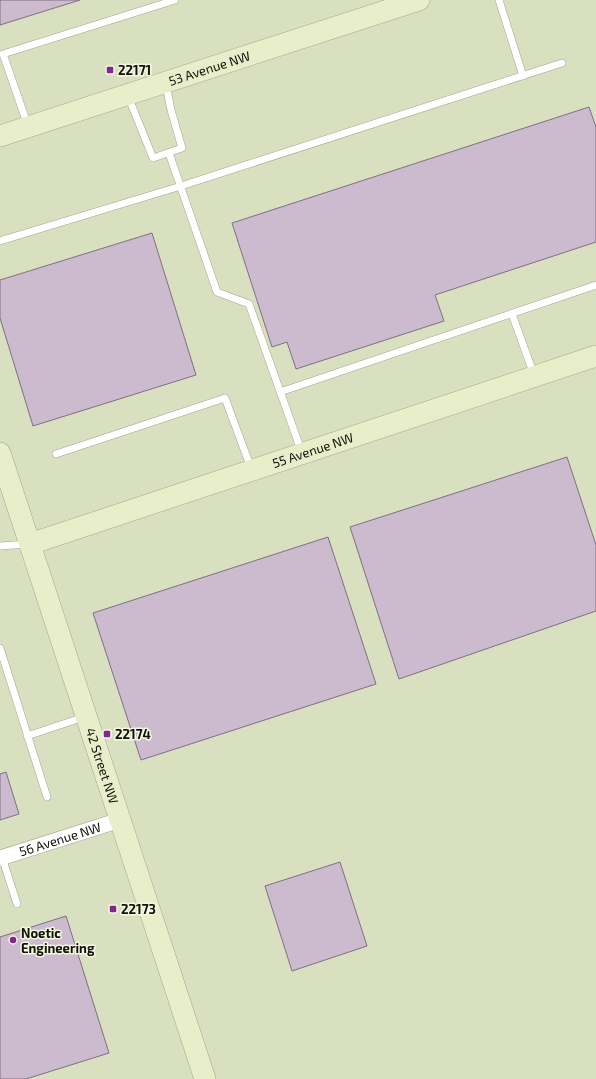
<svg xmlns="http://www.w3.org/2000/svg" width="596" height="1079" font-family="'Exo 2',sans-serif">
<style>
.built{fill:#d9e0c0}
.building{fill:#ccbbce;stroke:#7f6f81}
.lines{fill:none;stroke-linecap:round;stroke-linejoin:round}
.lane-casing{stroke:#a0a58e;stroke-width:8}
.street-casing{stroke:#a0a58e;stroke-width:16}
.secondary-casing{stroke:#a0a58e;stroke-width:22}
.lane{stroke:#fff;stroke-width:7}
.street{stroke:#fff;stroke-width:15}
.secondary{stroke:#e9eeca;stroke-width:21}
.poi-dot{fill:#832490;stroke:#f3f8df;stroke-width:1.5}
.labels{text-anchor:middle;dominant-baseline:central;stroke-width:3;stroke-linejoin:round;paint-order:stroke}
.street-label{font-size:13px;fill:#11120a;stroke:#f3f8df}
.poi-label{font-size:13px;font-weight:bold;fill:#11120a;stroke:#f3f8df;text-anchor:start}
</style>
<rect width="100%" height="100%" fill="#e5ead2"/>
<!-- built -->
<rect class="built" x="0" y="0" width="596" height="1079"/>
<!-- building -->
<g class="building">
<path d="M0,0h80l-80,25z"/>
<path d="M589,107l7,20v115l-161,53 9,26 -148,48 -9,-27 -15,5 -40,-124z"/>
<path d="M152,233l44,142 -163,51 -33,-108v-38z"/>
<path d="M567,457l29,88v66l-197,68 -49,-152z"/>
<path d="M328,537l48,147 -235,76 -48,-147z"/>
<path d="M6,772l13,42 -19,6v-46z"/>
<path d="M340,862l27,84 -75,25 -27,-85z"/>
<path d="M66,916l43,137 -83,26h-26v-142z"/>
</g>
<g class="lines">
<defs>
<g id="lane">
<path d="M499,0l24,76"/>
<path d="M128,96l25,62 29,-10 -11,-38 -5,-25"/>
<path d="M28,126l-25,-72 172,-54"/>
<path d="M169,153l48,139 32,12 53,149"/>
<path d="M0,241l181,-55 381,-123"/>
<path d="M512,314l22,61"/>
<path d="M280,392l316,-107"/>
<path d="M56,454l169,-56 26,70"/>
<path d="M0,546l28,-2"/>
<path d="M0,648l47,149"/>
<path d="M27,736l57,-19"/>
<path d="M2,857l15,47"/>
</g>
<g id="street">
<path id="s1" d="M0,858l120,-38"/>
</g>
<g id="secondary">
<path id="s2" d="M0,136l419,-136"/>
<path id="s3" d="M0,453l205,626"/>
<path id="s4" d="M30,544l566,-188"/>
</g>
</defs>
<!-- lane casing -->
<use href="#lane" class="lane-casing"/>
<!-- street casing -->
<use href="#street" class="street-casing"/>
<!-- secondary casing -->
<use href="#secondary" class="secondary-casing"/>
<!-- lane -->
<use href="#lane" class="lane"/>
<!-- street -->
<use href="#street" class="street"/>
<!-- secondary -->
<use href="#secondary" class="secondary"/>
</g>
<!-- markers -->
<g class="poi-dot">
<rect x="106" y="66" width="8" height="8" rx="2"/>
<rect x="103" y="730" width="8" height="8" rx="2"/>
<rect x="109" y="905" width="8" height="8" rx="2"/>
<circle cx="13" cy="940" r="4"/>
</g>
<g class="labels">
<!-- street labels -->
<g class="street-label">
<text stroke="none"><textPath href="#s2" startOffset="220">53 Avenue NW</textPath></text>
<text stroke="none"><textPath href="#s4" startOffset="298">55 Avenue NW</textPath></text>
<text stroke="none"><textPath href="#s3" startOffset="329">42 Street NW</textPath></text>
<text stroke="none"><textPath href="#s1" startOffset="63">56 Avenue NW</textPath></text>
</g>
<!-- poi labels -->
<g class="poi-label">
<text x="118" y="70">22171</text>
<text x="115" y="734">22174</text>
<text x="121" y="909">22173</text>
<text x="21" y="933">Noetic<tspan x="21" dy="15">Engineering</tspan></text>
</g>
</g>
</svg>
